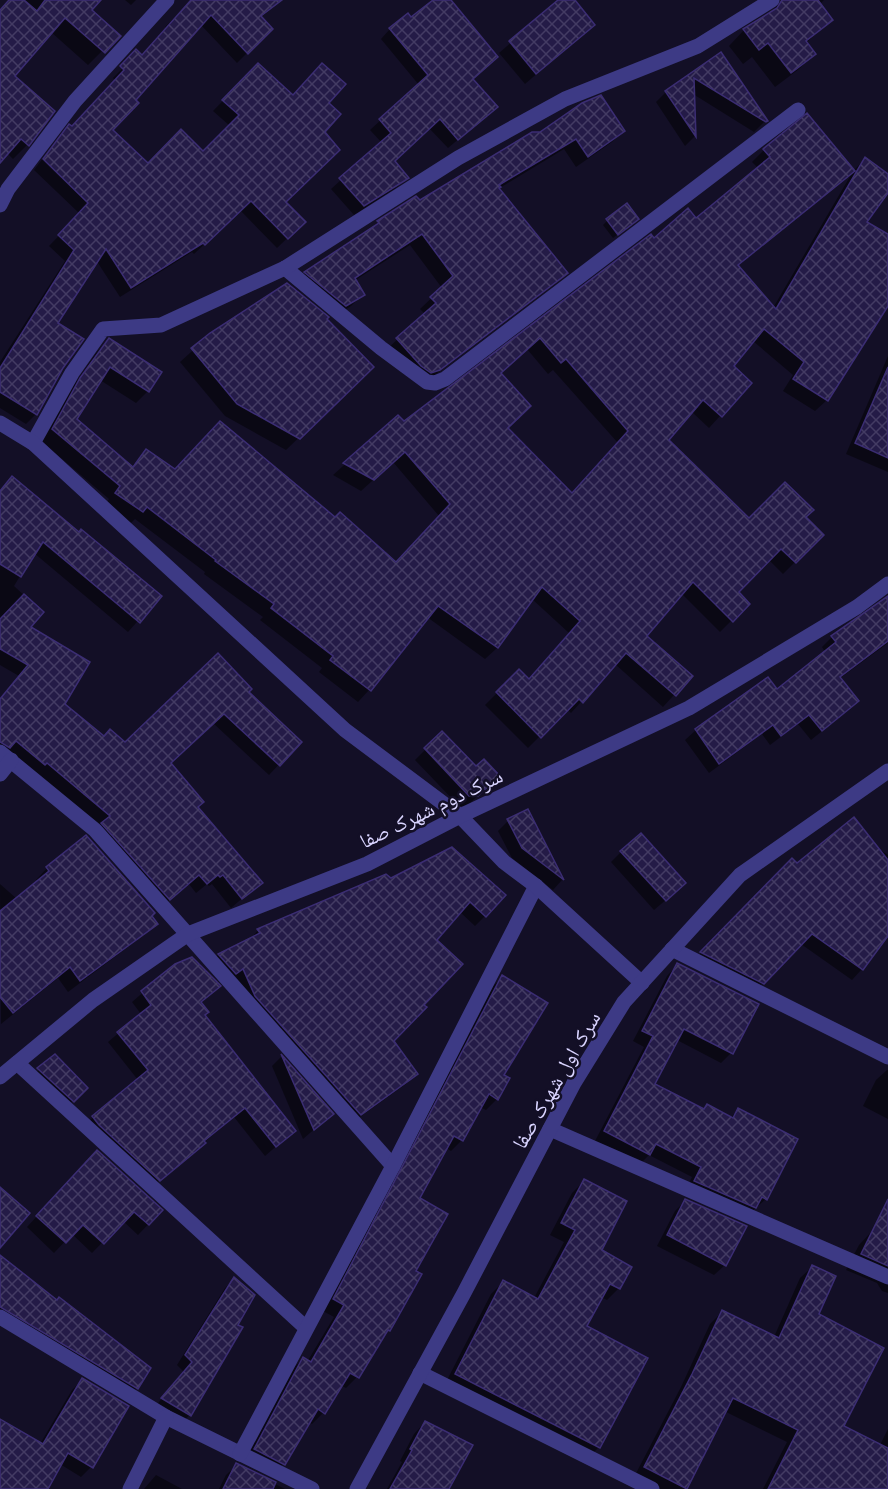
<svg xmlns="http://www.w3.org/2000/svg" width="888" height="1489" font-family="Cabin,'Noto Naskh Arabic',sans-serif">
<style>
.shadow{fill:#0007;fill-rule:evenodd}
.building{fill:url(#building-cross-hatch);stroke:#3b2d73;stroke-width:1.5;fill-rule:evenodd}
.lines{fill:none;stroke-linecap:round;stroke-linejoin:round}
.minor{stroke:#3d3a85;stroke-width:15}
.tertiary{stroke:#3d3a85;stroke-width:15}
.labels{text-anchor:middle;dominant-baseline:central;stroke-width:5;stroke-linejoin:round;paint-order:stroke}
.street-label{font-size:21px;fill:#d9d4ff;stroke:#130f26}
</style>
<defs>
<pattern id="building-cross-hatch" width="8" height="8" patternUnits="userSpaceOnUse" patternTransform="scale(1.5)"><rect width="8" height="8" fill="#241b47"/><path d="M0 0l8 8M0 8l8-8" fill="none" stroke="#433b63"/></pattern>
</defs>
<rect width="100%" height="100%" fill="#130f26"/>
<!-- shadow -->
<g class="shadow">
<path d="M9,0h69l24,51 -14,14 -37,-33 -38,45 40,35 -26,33 -14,14 -6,-6 -7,8v-151z"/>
<path d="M125,0h11l-5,5z"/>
<path d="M192,0h91l-23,18 11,11 -34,34 -36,-38 -68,75 -22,30 37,35 55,-12 27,-27 -17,-15 45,-46 35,32 34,6 -4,29 -39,70 20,20 -27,26 -37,-38 -46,44 -2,-2 -72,45 -24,-37 -40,63 6,44 -26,47 -10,10 -26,-16v-46l65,-101 -16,-15 31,-32 -46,-44 26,-34 10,-10 1,2 45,-47 -3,-3 25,-25 3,3 25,-27 -1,-2z"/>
<path d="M435,0h14l22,79 15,37 -38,32 -19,-20 -36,33 14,17 -10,9 -43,28 -23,-26 51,-46 -12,-13 49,-45 -38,-46 9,-10 21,-9z"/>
<path d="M560,0h13l20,25 -68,59 -26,-31z"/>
<path d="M783,0h41l-4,4 11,16 -25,23 8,11 -15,15 -24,18 -23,-30 -9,7 -14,-18 15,-16 22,-13z"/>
<path d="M721,54l45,66 -12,12 -61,-38 2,42 -10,10 -29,-44 10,-10z"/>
<path d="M623,131l-11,11 -36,25 -12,-18 -66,40 68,84 -11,11 -128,97 -41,-31 39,-36 -5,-5 22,-21 -32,-43 -56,36 9,13 -12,12 -17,11 -40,-33 11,-11 63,-41 10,-10 41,-20 113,-69z"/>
<path d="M764,150l89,21 12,-12 23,17v15l-23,32 23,13v29l-61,135 -12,11 -32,-20 10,-16 -40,-34 -21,26 18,16 -41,45 -17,-16 -25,28 82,80 55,-3 18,18 -39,39 -14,-14 -32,32 11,12 -28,28 -39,-39 -37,43 47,40 -28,31 -48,-43 -44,49 -4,-4 -39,39 -43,-43 34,-34 9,10 41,-48 -37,-34 -35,49 -12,11 -58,-42 -58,73 -11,12 -39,-30 3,-4 -62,-48 3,-3 -59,-43 1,-2 -70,-53 -4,4 -26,-18 4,-6 -68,-58 28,-49 28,-40 12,-12 39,51 -12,12 -36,-23 -25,39 56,48 15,-16 29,20 160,47 61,45 43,-47 -46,-54 -32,29 -28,-16 65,-58 5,6 251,-183 42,-20 62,-52 -6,-6zM852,173l-79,135 -42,-39zM527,349l21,25 5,-4 65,73 -47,51 -65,-66 -6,-54z"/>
<path d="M607,221l25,2 -19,15 -10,-13z"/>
<path d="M325,319l47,48 -86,83 -61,-34 -45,-54 31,-28z"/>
<path d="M888,356v116l-42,-18z"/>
<path d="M12,478l67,55 81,63 -32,36 -94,-79 -20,33 28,26 -13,15 34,77 41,33 21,7 121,-52 54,50 -31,33 -56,-52 -43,40 26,44 64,76 -29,25 -19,-24 -3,2 -2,-2 -11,9 -7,-9 -30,25 -125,-135 -34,-18v-57l19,-23 -19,-11v-174z"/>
<path d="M888,598v45l-49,36 18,22 -10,10 -36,29 -13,-16 -28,21 -8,-11 -53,39 -24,-33 11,-10 72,-51 9,12 48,-39 -3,-5 10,-10z"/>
<path d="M442,733l34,35 22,8 -31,30h-8l-44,-46z"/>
<path d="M527,811l35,69 -9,10 -41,-32 -14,-27 10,-10z"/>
<path d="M875,846l13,9v78l-26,36 -10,11 -51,-36 -49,50 -61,-31 101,-103 5,5z"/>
<path d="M452,849l33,67 -10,10 -15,-14 -25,28 -13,65 -30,36 24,33 -10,10 -56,40 -141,-159 9,-10 31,-14 9,-11 132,-50z"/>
<path d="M621,852l53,41 -20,17 -43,-48z"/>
<path d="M47,868l103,48 6,8 -12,11 -76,57 -10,-14 -57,46 -1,-140 17,15 20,-18 -1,-1z"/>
<path d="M175,965l44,21 -19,17 3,12 91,116 -29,25 -31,-39 -85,72 -66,-63 55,-46 -30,-38 33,-28 -9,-12z"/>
<path d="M677,965l54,88 -10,10 -44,-23 -24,45 49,25 5,-4 23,12 9,-8 27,89 -22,19 -59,-26 7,-15 -43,-22 -10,10 -44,-24 49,-94 -11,-6 34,-65z"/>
<path d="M503,977l-1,98 -5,24 -11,11 -6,-3 -18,33 -11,11 -5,-3 -28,51 -4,73 -25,58 -7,7 -25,40 -11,11 -6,-3 -17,28 -11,11 -4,-2 -25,42 -11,11 -29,-14 48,-91 12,-11 4,3 27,-45 -11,-6 168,-323z"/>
<path d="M55,1056l31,32 -24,23 -34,-32z"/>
<path d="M281,1057l51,57 -29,25 -31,-73z"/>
<path d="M887,1070h1v49l-25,-13 13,-26z"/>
<path d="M87,1162l74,49 -23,24 -15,-14 -31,32 -20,-19 -18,19 -27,-26z"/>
<path d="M584,1181l16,70 30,16 -11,21 -12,12 -6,-3 -16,30 14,120 -12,12 -143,-73 47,-92 12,-12 31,16 30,-56 -14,-7 22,-42z"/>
<path d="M685,1201l40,64 -11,10 -57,-29 18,-35z"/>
<path d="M874,1229l14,4v60l-6,-2 -5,-8 -31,-13 13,-25z"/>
<path d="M0,1257l137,131 -10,10 -127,-76z"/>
<path d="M812,1267l5,48 25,111 38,19 8,-16v60h-125l24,-47 -63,-31 -39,78h-33l-19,-10 48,-92 29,-63 12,-12 52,25 26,-59z"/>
<path d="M234,1279l-44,136 -10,9 -26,-16 30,-36 -7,-7 48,-77z"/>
<path d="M82,1380l9,87 -10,10 -21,-13 -14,25h-46v-68l40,23 32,-54z"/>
<path d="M425,1422l22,67h-60l15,-27 -2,-1 14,-27z"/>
<path d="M237,1465l48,24h-66l7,-14z"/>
<path d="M156,1475l26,14h-38z"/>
</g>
<!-- building -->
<g class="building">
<path d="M9,0h15l13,11 8,-11h56l-9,10 29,26 -16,17 -40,-35 -50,58 40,35 -26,35 -8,-7 -21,24v-153z"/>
<path d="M191,0h91l-21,16 12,13 -25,25 -37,-39 -75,85 3,3 -26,27 35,33 33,-34 22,22 36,-36 -17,-15 36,-37 35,32 29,-32 24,21 -17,19 12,11 -16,18 15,18 -54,52 20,20 -18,17 -37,-38 -46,44 -2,-2 -72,45 -25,-39 -48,74 26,16 -21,29 -26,47 -37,-23v-24l74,-118 -16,-15 30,-32 -45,-44 26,-35 3,2 52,-56 -4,-4 16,-17 6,6z"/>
<path d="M433,0h18l47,57 -25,22 25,28 -40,33 -18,-21 -45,42 14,17 -45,28 -25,-28 52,-45 -12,-14 49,-44 -39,-47 19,-15 3,4z"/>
<path d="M558,0h17l20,25 -59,49 -27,-33z"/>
<path d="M782,0h36l15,20 -27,21 10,13 -25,19 -23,-30 -9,7 -16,-21 34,-21z"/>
<path d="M721,52l47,69 -2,1 -72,-44 2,59 -31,-46z"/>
<path d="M601,95l24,36 -37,26 -12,-18 -77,46 2,2 -2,1 69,85 -128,97 -9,3 -10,-7 -25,-28 40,-35 -6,-6 23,-21 -31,-42 -67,44 10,17 -19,11 -42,-34 75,-49 -2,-2 39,-25 4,4 112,-68h8l42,-29z"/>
<path d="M807,113l48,58 -117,94 38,44 89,-152 23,17v19l-21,29 21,12v72l-60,95 -35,-22 11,-17 -40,-33 -30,37 18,17 -30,34 -19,-17 -34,40 80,78 36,-36 29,28 -8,7 18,18 -28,28 -15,-14 -42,43 11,12 -17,18 -40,-40 -46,54 46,40 -17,20 -50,-43 -43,50 -4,-4 -38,39 -45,-46 23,-23 10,10 51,-58 -38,-34 -44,61 -60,-42 -67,85 -41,-31 3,-4 -62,-48 3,-4 -59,-43 1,-1 -69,-53 -4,5 -28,-19 5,-7 -68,-57 28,-51 29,-40 53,34 -13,20 -39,-25 -33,52 56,48 13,-18 29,20 45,-48 115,96 5,-5 56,50 54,-58 -45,-52 -31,28 -31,-17 55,-48 6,6 247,-187 3,4 34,-30 8,10 74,-61 -7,-8zM540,338l21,25 5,-4 62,72 -56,62 -64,-65 23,-22 -30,-33z"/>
<path d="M627,203l12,16 -21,16 -12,-16z"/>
<path d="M287,283l42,34 -2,2 47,48 -74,72 -63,-35 -46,-56 19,-15z"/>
<path d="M888,367v91l-33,-15z"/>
<path d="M12,476l67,56 2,-3 81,67 -22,27 -97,-81 -22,35 -21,-13v-73z"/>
<path d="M24,594l20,18 -13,15 59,35 -25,42 39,32 6,-7 15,13 93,-89 34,36 -3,3 53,50 -22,24 -56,-52 -53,49 33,39 -6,5 65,76 -21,16 -19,-24 -3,2 -2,-2 -11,9 -8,-9 -29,25 -69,-77 9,-7 -63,-53 -2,2 -29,-24 -6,7 -10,-6v-43l28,-34 -28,-16v-30z"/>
<path d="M888,596v45l-48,36 19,24 -37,30 -13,-16 -28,21 -8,-11 -54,39 -24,-35 73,-52 9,12 59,-47 -5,-6z"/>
<path d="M442,731l34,35 8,-7 16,17 -22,20h-9l-45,-48z"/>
<path d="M528,809l36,71 -42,-32 -15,-29z"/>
<path d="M854,817l34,43v76l-25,34 -51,-36 -48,50 -64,-32 92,-94 5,5z"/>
<path d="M641,833l45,50 -20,18 -46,-50z"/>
<path d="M86,835l69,78 -3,3 6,8 -78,57 -10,-14 -57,46 -13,-16v-86l49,-40 -3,-4z"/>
<path d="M452,847l54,48 -20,22 -16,-15 -33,38 26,24 -39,41 3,2 -33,34 24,33 -57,41 -106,-119 -12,-27 -7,5 -18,-20 42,-21 -3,-4 129,-55 5,4z"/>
<path d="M192,957l29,29 -20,16 8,10 -4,3 91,116 -20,16 -31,-39 -41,33 2,2 -46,38 -61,-56 -7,-9 56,-46 -31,-38 34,-27 -10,-14 34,-27z"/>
<path d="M677,963l82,41 -26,50 -49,-25 -29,55 49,25 3,-5 26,14 5,-10 60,31 -31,61 -5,-3 -6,11 -62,-27 7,-14 -45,-23 -6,11 -46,-24 49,-95 -11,-5z"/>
<path d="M502,975l46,28 -44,72 6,3 -12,22 -9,-6 -26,47 -9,-5 -34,62 28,16 -32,57 6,3 -32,57 -2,-1 -29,48 -9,-5 -25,41 -7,-5 -33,56 -31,-16 49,-92 8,5 33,-57 -11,-6z"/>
<path d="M55,1054l33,34 -14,14 -37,-34z"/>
<path d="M281,1054l53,60 -20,16z"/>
<path d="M97,1150l66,60 -14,15 -15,-13 -30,32 -21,-19 -17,18 -30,-27z"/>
<path d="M584,1179l43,22 -25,49 30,17 -12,22 -10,-5 -23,42 61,32 -48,90 -145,-74 48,-94 35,19 37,-69 -14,-7z"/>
<path d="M0,1187l30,26 -30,35z"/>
<path d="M685,1199l62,27 -21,40 -59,-31z"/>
<path d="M888,1199v67l-27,-12z"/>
<path d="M0,1255l57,45 2,-3 92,71 -13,21 -138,-82z"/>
<path d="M812,1265l24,11 -17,38 65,34 -40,78 44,22v41h-120l30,-59 -65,-32 -46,91 -43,-22 48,-93 30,-64 57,28z"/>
<path d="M234,1277l21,18 -17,30 5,2 -52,89 -30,-18 31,-36 -7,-7z"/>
<path d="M82,1378l47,28 -36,62 -25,-15 -20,36h-48v-70l43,25z"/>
<path d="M425,1421l48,24 -24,44h-59l22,-39 -2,-1z"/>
<path d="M236,1463l40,19 -3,7h-50z"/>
</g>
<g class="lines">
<!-- minor -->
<g class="minor">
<path d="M0,205l8,-16 67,-88 92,-101"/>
<path d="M285,268l96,80 46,34 8,1 10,-4 353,-269"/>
<path d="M33,443l39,-70 31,-44 58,-4 124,-57 173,-110 107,-59 133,-53 74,-46"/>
<path d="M0,752l95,78 298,336"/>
<path d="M0,774l11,-14"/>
<path d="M672,949l216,108"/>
<path d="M17,1063l289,265"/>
<path d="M550,1129l338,148"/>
<path d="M0,1317l166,100 146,72"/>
<path d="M420,1373l232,116"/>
<path d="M240,1454l153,-288 143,-280"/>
<path d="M130,1489l36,-72"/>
</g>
<!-- tertiary -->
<g class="tertiary">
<path d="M0,423l33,20 312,287 115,86 44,46 32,24 106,97"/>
<path d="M0,1077l93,-77 95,-66 179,-70 93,-48 229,-108 168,-101 31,-23"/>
<path d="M357,1489l107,-196 110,-210 50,-81 116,-127 148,-104"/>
</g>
</g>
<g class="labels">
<!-- street labels -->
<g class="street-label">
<text transform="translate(431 808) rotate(-26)">سرک دوم شهرک صفا</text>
<text transform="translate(556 1080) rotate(-60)">سرک اول شهرک صفا</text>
</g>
</g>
</svg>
